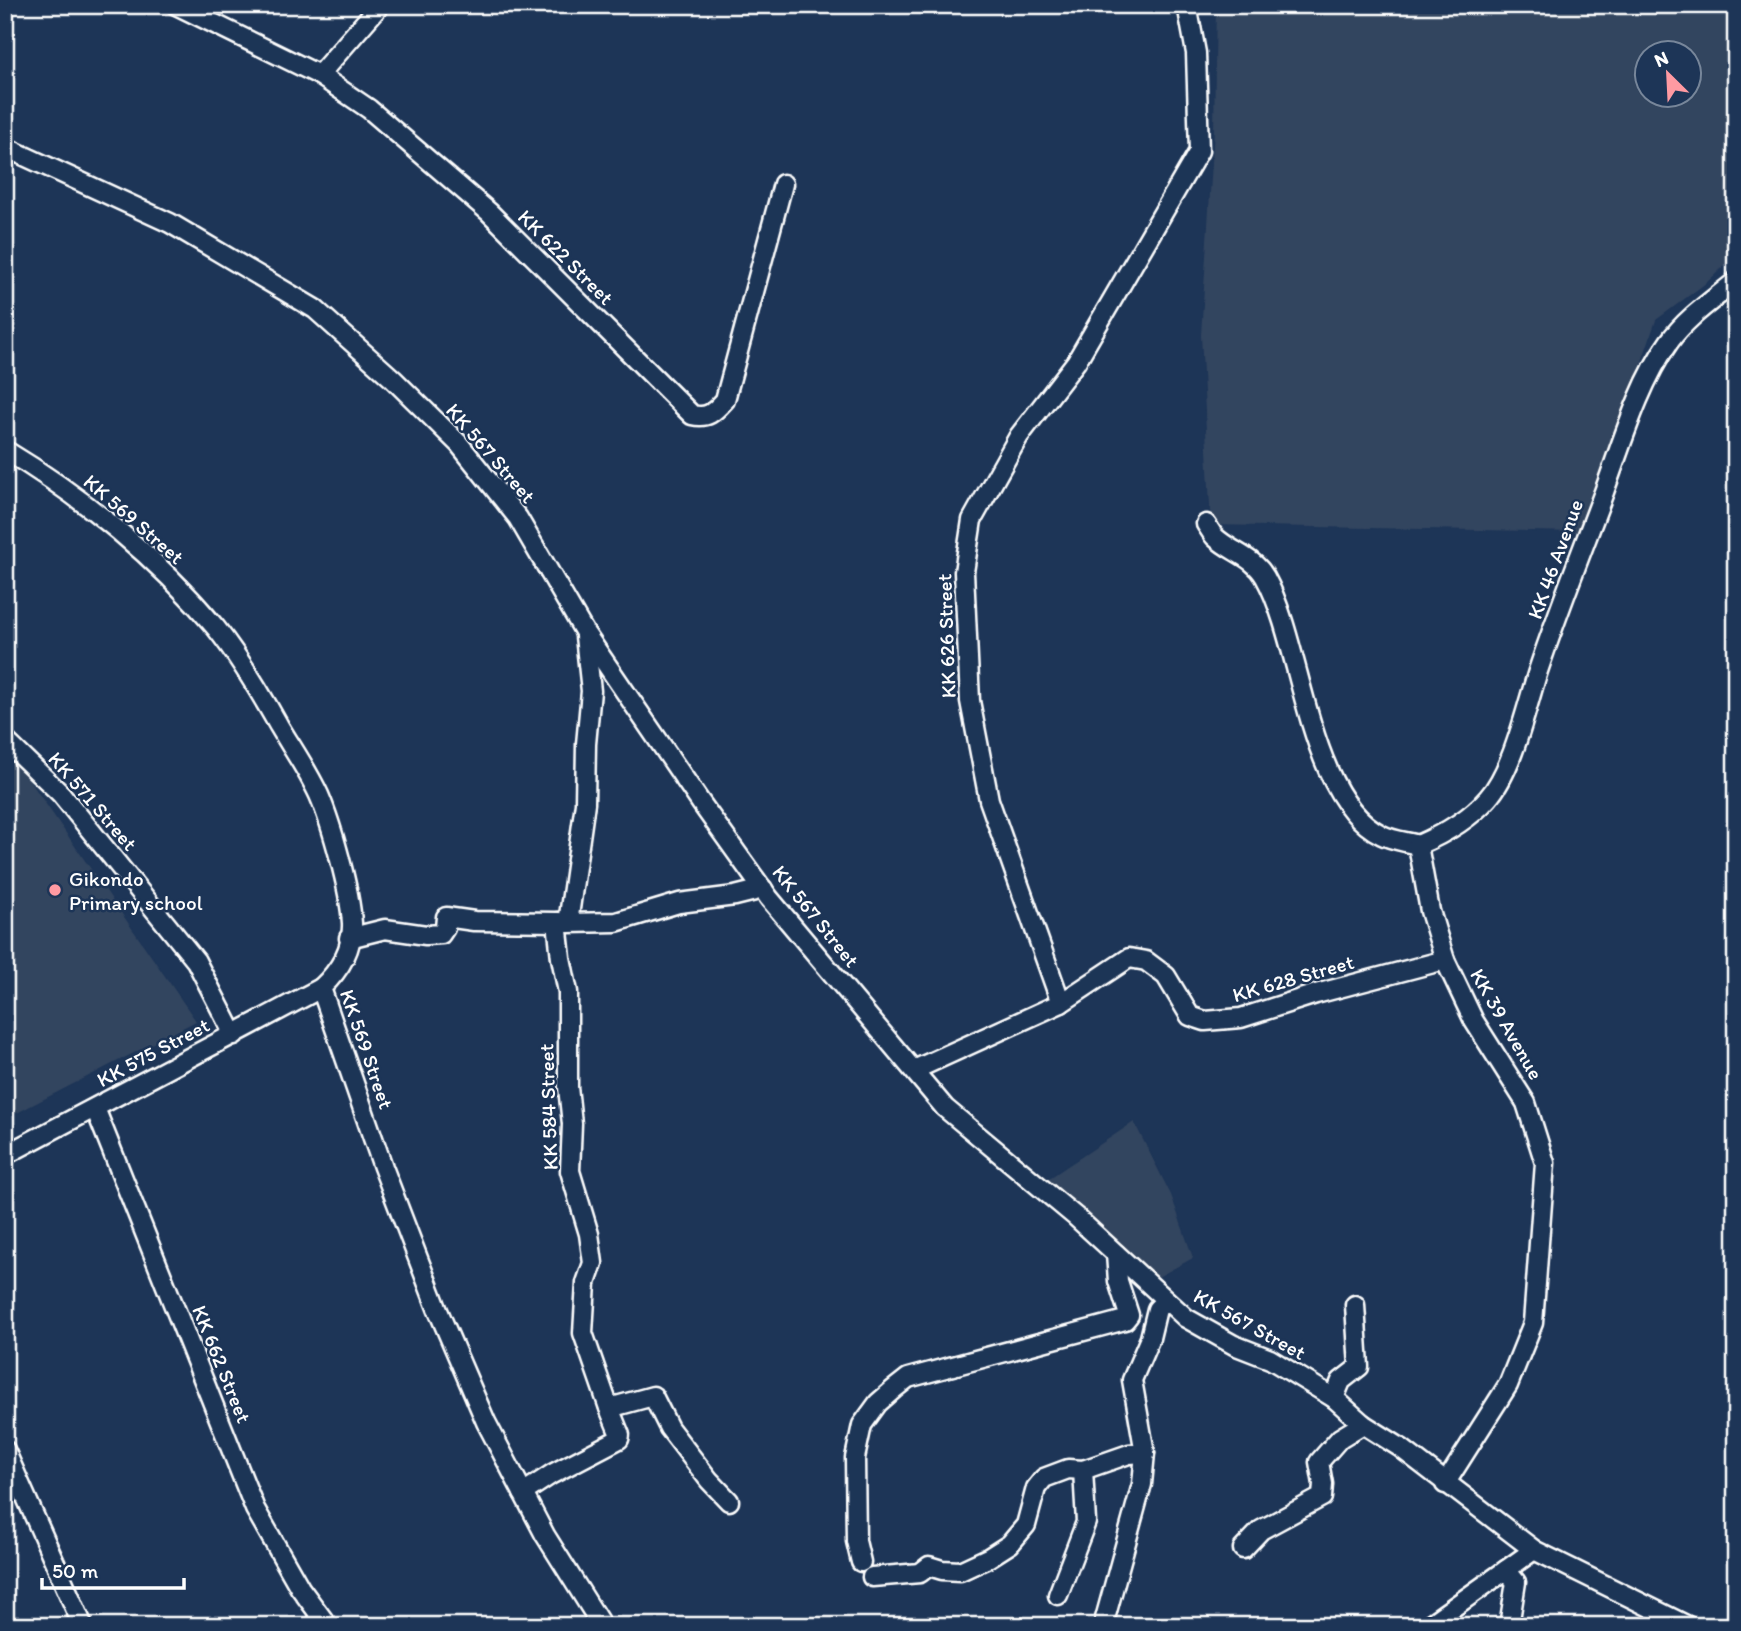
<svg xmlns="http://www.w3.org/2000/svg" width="1741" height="1631" font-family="Itim,sans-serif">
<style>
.built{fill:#33455f;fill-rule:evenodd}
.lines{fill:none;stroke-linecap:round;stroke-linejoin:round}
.minor-casing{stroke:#fff;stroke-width:23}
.minor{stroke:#1d3557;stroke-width:18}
.poi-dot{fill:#ff9aa2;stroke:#1d3557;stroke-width:2.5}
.labels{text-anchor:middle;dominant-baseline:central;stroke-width:5;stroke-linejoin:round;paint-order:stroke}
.street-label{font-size:21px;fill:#fff;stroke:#1d3557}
.poi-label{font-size:21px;fill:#fff;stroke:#1d3557;text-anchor:start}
</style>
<rect width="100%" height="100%" fill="#1d3557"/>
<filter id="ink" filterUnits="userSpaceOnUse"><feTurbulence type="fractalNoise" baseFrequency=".0143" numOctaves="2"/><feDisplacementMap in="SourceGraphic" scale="14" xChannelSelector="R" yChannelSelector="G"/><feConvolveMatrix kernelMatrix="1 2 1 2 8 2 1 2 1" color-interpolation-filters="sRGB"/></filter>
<g filter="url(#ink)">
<!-- built -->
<g class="built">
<path d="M1216,5h520v250l-30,28 -50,37 -72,212 -373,-7 -10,-190 13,-204zM1646,52h42v42h-42z"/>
<path d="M5,751l9,7 182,263 -191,98z"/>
<path d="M1134,1122l37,73 22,63 -37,20 -108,-99z"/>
</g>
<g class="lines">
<defs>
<g id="minor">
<path d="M176,5l143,70 50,34 120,103 203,203c16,4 22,-3 33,-15l58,-216"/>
<path d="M319,75l61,-70"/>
<path d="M5,147l165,76 145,86 78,70 66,65 59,74 67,115 116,170 68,95 176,210 131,109 110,101 48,27 36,14 64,39 29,26 38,24 133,102 154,76"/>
<path d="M5,450c78,47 153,108 211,178 24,30 44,64 63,98 13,22 29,45 40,69 13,30 31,96 33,128 1,26 -13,48 -31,65l62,179 54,141 49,114 59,113 57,91"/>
<path d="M1206,524c3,4 6,10 9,13 16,15 39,20 50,40 38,68 42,221 117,258 10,5 25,7 36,10"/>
<path d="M585,636l6,55 -5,53 -1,59 -17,120 -11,-1 4,36 7,34v95l4,37 -2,47 19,63 4,29 -7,20 -3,50 26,75 44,-12 16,32 40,52 20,21"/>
<path d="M5,740l56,54 135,167 38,74"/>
<path d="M1418,845l12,66 15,49 29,61 52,82 19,60 -12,160 -25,62 -63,99"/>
<path d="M1418,845c26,-11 51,-25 70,-47 25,-28 38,-90 50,-127 20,-60 44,-120 66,-179 18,-49 35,-108 65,-150 17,-24 44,-42 67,-61"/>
<path d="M568,923l48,-1 63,-19 56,-7 28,-7"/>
<path d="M349,938l36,-9 41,6 15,-1 4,-6 1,-11 28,4 83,1"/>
<path d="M1061,1003l-72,-203 -19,-99 -6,-129 8,-52 47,-84 57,-74 123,-211 -3,-98 -9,-48"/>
<path d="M914,1070l147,-67 68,-45 17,3 20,15 24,40 15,5 36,-3 75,-24 129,-34"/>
<path d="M95,1108l160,401 45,79 28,38"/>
<path d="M5,1155l316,-167"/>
<path d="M1334,1398l7,-17 18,-14 -4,-62"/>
<path d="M5,1450l78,176"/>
<path d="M523,1493l29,-19 67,-35 1,-4 -11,-27"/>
<path d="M1243,1549l18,-19 61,-33 1,-13 -4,-22 21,-24 23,-14"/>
<path d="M861,1562l-5,-21 -1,-83 7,-33 16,-22 16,-14 14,-11 217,-58 4,-5 -11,-34 -2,-27"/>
<path d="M1506,1570l10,12 -7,44"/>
<path d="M872,1577l48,-4 9,-7 13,4 18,1 28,-13 22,-14 16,-19 10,-37 8,-10 24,-9 15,1 46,-16 16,-1"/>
<path d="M1058,1595l28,-73 -3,-52"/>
<path d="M1103,1626l39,-142 3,-31 -13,-73 18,-42 7,-29 9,-9"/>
<path d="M1427,1626l107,-76"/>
</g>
</defs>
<!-- minor casing -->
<use href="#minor" class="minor-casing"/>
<!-- minor -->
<use href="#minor" class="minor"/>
</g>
</g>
<!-- markers -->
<circle class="poi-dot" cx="55" cy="890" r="7"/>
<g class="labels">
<!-- street labels -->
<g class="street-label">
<text transform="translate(566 257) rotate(45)">KK 622 Street</text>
<text transform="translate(491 453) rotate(49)">KK 567 Street</text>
<text transform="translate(134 519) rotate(41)">KK 569 Street</text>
<text transform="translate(1555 559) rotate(-70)">KK 46 Avenue</text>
<text transform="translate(946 636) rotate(-92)">KK 626 Street</text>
<text transform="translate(93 801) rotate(49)">KK 571 Street</text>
<text transform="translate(816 916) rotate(51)">KK 567 Street</text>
<text transform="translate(1293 978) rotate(-16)">KK 628 Street</text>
<text transform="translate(1507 1024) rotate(60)">KK 39 Avenue</text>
<text transform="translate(367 1049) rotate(71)">KK 569 Street</text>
<text transform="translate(153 1052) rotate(-28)">KK 575 Street</text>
<text transform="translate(548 1107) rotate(-92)">KK 584 Street</text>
<text transform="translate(1250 1324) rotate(29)">KK 567 Street</text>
<text transform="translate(222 1364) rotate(68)">KK 662 Street</text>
</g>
<!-- poi labels -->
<g class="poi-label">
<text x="69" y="878">Gikondo<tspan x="69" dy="24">Primary school</tspan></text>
</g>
</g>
<!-- margin -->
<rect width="1741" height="1631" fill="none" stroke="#1d3557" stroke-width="28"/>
<rect x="14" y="14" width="1713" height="1603" fill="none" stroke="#fff" stroke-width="2.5" filter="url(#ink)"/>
<!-- north arrow -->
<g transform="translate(1668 74) rotate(336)"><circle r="33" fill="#1d3557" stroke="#77869a" stroke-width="2"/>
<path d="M0-5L12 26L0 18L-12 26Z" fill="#ff9aa2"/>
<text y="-10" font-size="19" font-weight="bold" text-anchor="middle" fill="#ffffff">N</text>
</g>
<!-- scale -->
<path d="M42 1578v10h142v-10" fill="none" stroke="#ffffff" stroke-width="3.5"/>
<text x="52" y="1578" font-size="21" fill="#ffffff" stroke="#1d3557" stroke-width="5" paint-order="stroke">50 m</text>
</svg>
